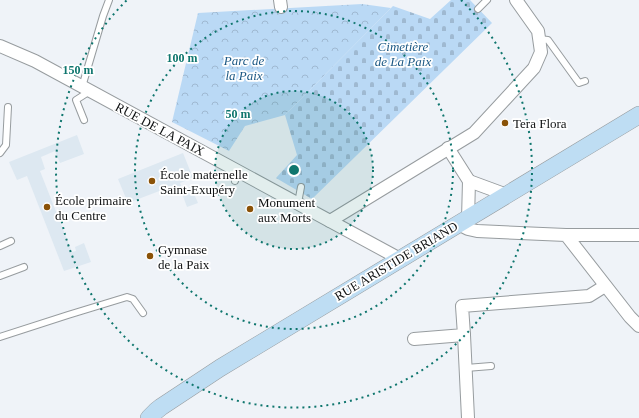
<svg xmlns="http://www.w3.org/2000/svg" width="639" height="418" font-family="Georgia,serif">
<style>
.built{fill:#dde8f1}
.forest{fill:url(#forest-crowns)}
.cemetery{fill:url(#cemetery-stones)}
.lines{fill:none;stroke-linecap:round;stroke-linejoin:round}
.lane-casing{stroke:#979c9f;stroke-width:8}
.street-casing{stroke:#979c9f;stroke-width:14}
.secondary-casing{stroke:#979c9f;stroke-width:18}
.lane{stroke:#fff;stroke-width:6}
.street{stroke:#fff;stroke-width:12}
.secondary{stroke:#beddf3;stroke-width:17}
.ring{fill:none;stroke:#0f766e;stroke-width:2;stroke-dasharray:2 4}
.poi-dot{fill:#8a5207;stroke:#fff;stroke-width:1.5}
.labels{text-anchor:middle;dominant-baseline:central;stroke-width:3.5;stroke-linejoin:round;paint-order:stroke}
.park-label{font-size:13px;font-style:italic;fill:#1b5884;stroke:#fff}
.poi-label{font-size:13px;fill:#101213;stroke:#fff;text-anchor:start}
.street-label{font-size:13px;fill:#101213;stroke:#fff}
.centre{fill:#0f766e;stroke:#fff;stroke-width:2}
.ring-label{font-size:12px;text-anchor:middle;font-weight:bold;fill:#0f766e;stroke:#fff;stroke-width:3.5;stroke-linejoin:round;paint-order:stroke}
</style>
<defs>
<pattern id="forest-crowns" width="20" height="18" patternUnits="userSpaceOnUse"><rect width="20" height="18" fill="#bad9f5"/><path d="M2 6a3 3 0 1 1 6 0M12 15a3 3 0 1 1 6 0" fill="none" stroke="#9fb9d1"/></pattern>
<pattern id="cemetery-stones" width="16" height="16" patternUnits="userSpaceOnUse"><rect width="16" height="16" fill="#bad9f5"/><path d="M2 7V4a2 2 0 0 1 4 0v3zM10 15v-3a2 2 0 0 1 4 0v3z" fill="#9fb9d1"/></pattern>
</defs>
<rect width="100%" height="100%" fill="#eff3f8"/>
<!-- built -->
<g class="built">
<path d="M77,135l7,19 -24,9 -5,-12 -14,6 4,12 -5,2 32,81 4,-1 -1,-4 9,-4 7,19 -27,9 -37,-95 -10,4 -8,-18z"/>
<path d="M183,153l10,25 -13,5 3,7 8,-3 7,16 -11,4 -6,-16 -2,1 -4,-7 -47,18 -10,-24z"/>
</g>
<!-- forest -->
<path class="forest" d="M362,4l29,4 -106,107 -40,11 -16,25 -57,-29 26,-109z"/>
<!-- cemetery -->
<path class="cemetery" d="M451,0h19l22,23 -180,176 -36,-21 21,-23 -12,-40 108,-109 37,13z"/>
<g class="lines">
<defs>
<g id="lane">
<path d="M478,9l9,-9"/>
<path d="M539,39l9,1 31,43 6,-2"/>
<path d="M82,87l21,-71 6,-16"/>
<path d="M84,120l-8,-20 14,-9"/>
<path d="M0,153l6,-8 2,-38"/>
<path d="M235,181l3,-10"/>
<path d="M298,203l3,-16"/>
<path d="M0,246l11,-5"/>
<path d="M0,276l24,-9"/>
<path d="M0,337l68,-22 59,-18 6,2 10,14"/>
<path d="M466,368l25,-2"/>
</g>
<g id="street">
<path d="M280,0l1,7"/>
<path d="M0,46l35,15 365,198"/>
<path d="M448,148l21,33 -1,38"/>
<path d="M469,181l38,14"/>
<path d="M330,221l144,-88 60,-65 7,-16 -3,-21 -22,-31"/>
<path d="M458,224l10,5 9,2 89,4 64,82 9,9"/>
<path d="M566,235h73"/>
<path d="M464,335l4,83"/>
<path d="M414,339l50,-4 -2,-29 127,-10 16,-10"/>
</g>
<path id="secondary" d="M149,418l7,-7 5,-4 59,-39 419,-253"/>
</defs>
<!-- lane casing -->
<use href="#lane" class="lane-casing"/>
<!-- street casing -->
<use href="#street" class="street-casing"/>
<!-- secondary casing -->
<use href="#secondary" class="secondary-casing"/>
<!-- lane -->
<use href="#lane" class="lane"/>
<!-- street -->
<use href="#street" class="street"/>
<!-- secondary -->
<use href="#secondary" class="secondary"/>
</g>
<!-- distance rings -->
<circle cx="294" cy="170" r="79" fill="#0f766e" fill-opacity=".12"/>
<g class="ring">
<circle cx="294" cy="170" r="79"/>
<circle cx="294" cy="170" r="159"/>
<path d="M461 0A238 238 0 1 1 127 0"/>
</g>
<!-- markers -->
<g class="poi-dot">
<circle cx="505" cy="123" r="4"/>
<circle cx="152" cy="181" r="4"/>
<circle cx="47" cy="207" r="4"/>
<circle cx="250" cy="209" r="4"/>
<circle cx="150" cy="256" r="4"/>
</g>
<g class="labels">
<!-- park labels -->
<g class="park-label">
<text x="403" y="46">Cimetière<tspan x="403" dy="15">de La Paix</tspan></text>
<text x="244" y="60">Parc de<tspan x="244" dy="15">la Paix</tspan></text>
</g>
<!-- poi labels -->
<g class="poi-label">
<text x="513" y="123">Tera Flora</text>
<text x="160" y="174">École maternelle<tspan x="160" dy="15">Saint-Exupéry</tspan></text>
<text x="55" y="200">École primaire<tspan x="55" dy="15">du Centre</tspan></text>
<text x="258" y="202">Monument<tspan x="258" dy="15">aux Morts</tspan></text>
<text x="158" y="249">Gymnase<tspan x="158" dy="15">de la Paix</tspan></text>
</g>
<!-- street labels -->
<g class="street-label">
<text transform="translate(160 129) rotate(28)">RUE DE LA PAIX</text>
<text transform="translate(396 261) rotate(-31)">RUE ARISTIDE BRIAND</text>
</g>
</g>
<circle cx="294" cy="170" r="6" class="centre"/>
<g class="ring-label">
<text x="182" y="62">100 m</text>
<text x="78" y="74">150 m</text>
<text x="238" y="118">50 m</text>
</g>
</svg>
